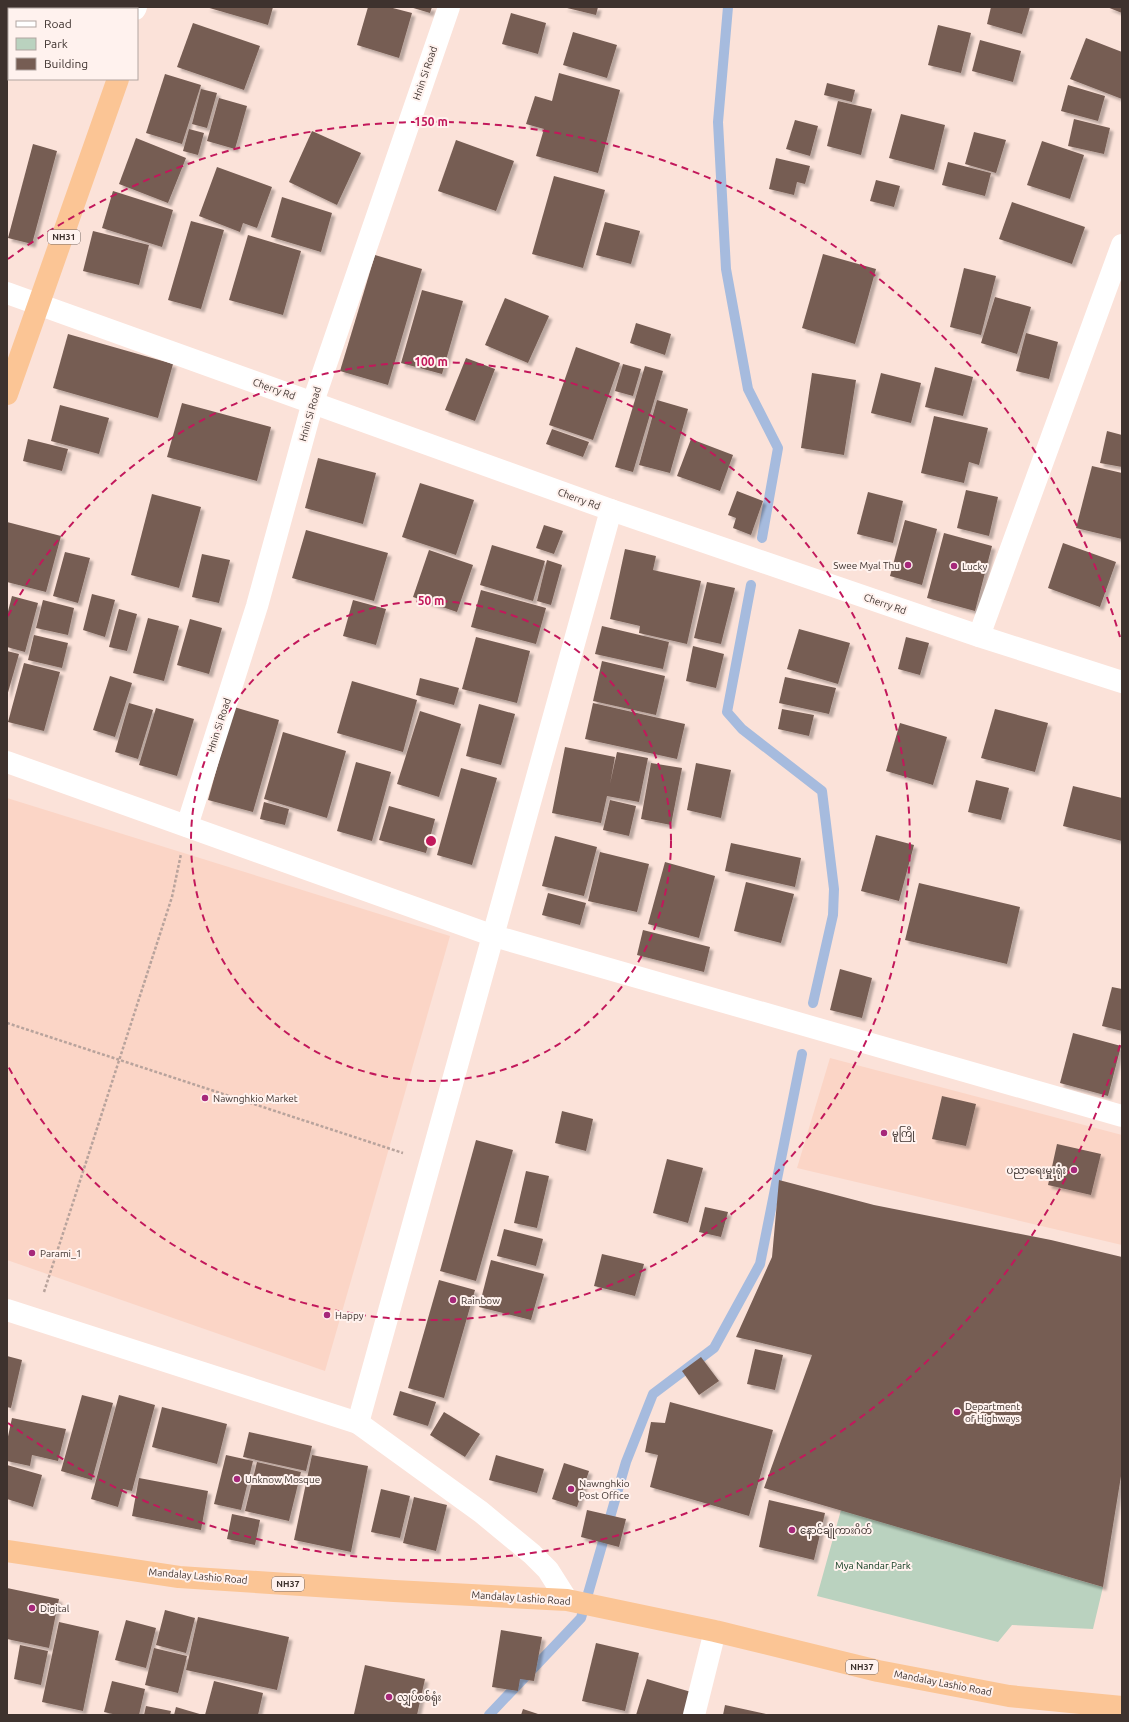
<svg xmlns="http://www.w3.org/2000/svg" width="1129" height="1722" font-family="Ubuntu,'Noto Sans Myanmar',sans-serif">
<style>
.built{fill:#fbd5c6}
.green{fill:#bad2bf}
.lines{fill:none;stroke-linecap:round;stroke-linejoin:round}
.stream{stroke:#a6bbde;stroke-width:10}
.building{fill:#765d53;filter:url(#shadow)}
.path{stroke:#b8a39c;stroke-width:2.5;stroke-dasharray:3 2;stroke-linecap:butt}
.minor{stroke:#fff;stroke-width:22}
.highway{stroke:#fbc595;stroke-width:22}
.ring{fill:none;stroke:#c2185b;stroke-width:2;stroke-dasharray:7 5}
.poi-dot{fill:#a6287a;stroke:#fff2ee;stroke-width:1.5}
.labels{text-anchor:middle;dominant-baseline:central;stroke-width:4;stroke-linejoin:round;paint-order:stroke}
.shield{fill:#fff2ee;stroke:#786c68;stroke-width:1}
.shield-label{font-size:9px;font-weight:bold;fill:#3e322e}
.street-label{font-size:10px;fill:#3e322e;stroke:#fff2ee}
.poi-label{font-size:10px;fill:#3e322e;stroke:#fff2ee;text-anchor:start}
.park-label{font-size:10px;fill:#073418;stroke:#fff2ee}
.centre{fill:#c2185b;stroke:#fff2ee;stroke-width:2}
.ring-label{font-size:12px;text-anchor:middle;font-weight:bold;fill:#c2185b;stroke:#fff2ee;stroke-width:4;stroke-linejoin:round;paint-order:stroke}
</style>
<defs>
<filter id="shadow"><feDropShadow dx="3.5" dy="3.5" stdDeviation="1" flood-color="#0004"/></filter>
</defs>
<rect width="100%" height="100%" fill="#fbe2d9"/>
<!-- built -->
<g class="built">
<path d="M7,798l443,138 -125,435 -318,-111z"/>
<path d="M830,1058l292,77v110l-325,-77z"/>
</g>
<!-- green -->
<path class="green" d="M841,1510l262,77 -10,42 -81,-4 -14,17 -181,-46z"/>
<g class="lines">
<!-- stream -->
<g class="stream">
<path d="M728,7l-10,115 8,147 22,120 30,59 -16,90"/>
<path d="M751,585l-24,127 15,17 80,62 12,98 -1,26 -20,88"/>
<path d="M489,1715l92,-97 45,-156 27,-68 61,-46 46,-84 42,-210"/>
</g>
</g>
<!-- building -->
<g class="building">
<path d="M206,7h67l-5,18z"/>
<path d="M368,7h21l23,6 -13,45 -42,-13z"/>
<path d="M410,7h22l-2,6z"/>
<path d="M563,7h35l-2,8z"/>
<path d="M991,7h39l-8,27 -35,-10z"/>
<path d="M1107,7h15v6z"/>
<path d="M511,13l35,10 -8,31 -36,-10z"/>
<path d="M193,23l67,23 -16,44 -67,-23z"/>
<path d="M938,25l33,8 -10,40 -33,-8z"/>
<path d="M573,32l44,13 -10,33 -44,-13z"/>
<path d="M1086,38l36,14v47l-52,-20z"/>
<path d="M980,40l41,11 -8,31 -41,-11z"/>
<path d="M559,73l61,17 -22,83 -62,-17 8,-27 -18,-5 9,-28 17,5z"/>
<path d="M165,74l36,11 -19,59 -36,-11z"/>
<path d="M827,83l28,7 -3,12 -28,-7z"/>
<path d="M1068,85l37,11 -7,25 -37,-10z"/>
<path d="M201,89l16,4 -10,35 -15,-4z"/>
<path d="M219,98l28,8 -12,43 -28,-8z"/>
<path d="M838,101l34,8 -11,46 -34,-9z"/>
<path d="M901,114l44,11 -11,45 -45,-12z"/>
<path d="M1074,119l36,9 -6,26 -36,-8z"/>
<path d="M795,120l23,6 -8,30 -24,-7z"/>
<path d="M189,129l15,4 -6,22 -15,-4z"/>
<path d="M312,131l49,22 -24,52 -48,-23z"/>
<path d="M974,132l32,8 -10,33 -31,-9z"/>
<path d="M136,138l50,20 -18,45 -49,-19z"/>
<path d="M456,140l58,21 -18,50 -58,-20z"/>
<path d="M1042,141l42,14 -14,44 -43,-14z"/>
<path d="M33,144l24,7 -25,93 -24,-6z"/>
<path d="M776,158l34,8 -5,18 -8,-2 -3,13 -25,-6z"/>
<path d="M948,162l43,11 -6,23 -43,-11z"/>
<path d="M217,167l55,20 -15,41 -14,-5 -3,9 -41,-16z"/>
<path d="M554,176l51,14 -22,78 -51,-14z"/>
<path d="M876,180l24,6 -6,21 -24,-6z"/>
<path d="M113,191l60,19 -11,37 -60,-19z"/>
<path d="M282,197l50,16 -11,39 -50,-15z"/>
<path d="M1012,202l73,25 -13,37 -73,-25z"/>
<path d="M191,221l33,9 -23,79 -33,-9z"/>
<path d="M605,222l35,9 -9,33 -35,-9z"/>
<path d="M93,231l56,14 -10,40 -56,-14z"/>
<path d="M248,235l53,16 -18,64 -54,-15z"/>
<path d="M823,254l53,15 -21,75 -53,-16z"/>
<path d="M375,255l47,14 -34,116 -48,-14z"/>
<path d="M964,268l32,8 -15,59 -31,-8z"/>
<path d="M422,290l41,11 -21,73 -41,-11z"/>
<path d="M995,297l36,10 -14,47 -36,-11z"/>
<path d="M505,298l44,18 -21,47 -43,-18z"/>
<path d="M636,323l35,11 -6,21 -35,-12z"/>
<path d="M1026,333l32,9 -9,37 -33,-8z"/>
<path d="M68,334l105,30 -15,54 -105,-30z"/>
<path d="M576,347l44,16 -27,77 -44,-15z"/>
<path d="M466,358l29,11 -20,52 -30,-11z"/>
<path d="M623,364l18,5 -8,27 -18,-5z"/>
<path d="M645,366l18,5 -30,101 -18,-5z"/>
<path d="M935,367l38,10 -10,39 -38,-9z"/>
<path d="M812,373l44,7 -12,75 -43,-7z"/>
<path d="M881,373l40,10 -10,40 -40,-10z"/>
<path d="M657,400l31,9 -18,64 -31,-8z"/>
<path d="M182,403l89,24 -14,54 -90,-24z"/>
<path d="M60,405l49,13 -10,36 -48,-13z"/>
<path d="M934,416l54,12 -9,37 -10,-3 -5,21 -43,-10z"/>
<path d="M552,429l37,13 -6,15 -37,-13z"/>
<path d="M1107,431l15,4v32l-22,-4z"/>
<path d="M28,439l40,10 -6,22 -39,-10z"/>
<path d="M691,439l42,16 -13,36 -43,-15z"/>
<path d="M318,458l58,15 -13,51 -58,-16z"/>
<path d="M1092,466l30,7v66l-46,-11z"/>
<path d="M420,483l54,17 -18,55 -54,-18z"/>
<path d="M966,490l32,7 -9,39 -32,-8z"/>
<path d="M737,491l26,10 -12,34 -18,-7 3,-10 -8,-3z"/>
<path d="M868,492l35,9 -10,42 -36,-9z"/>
<path d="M152,494l49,13 -22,81 -48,-13z"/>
<path d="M905,520l32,9 -15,56 -32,-9z"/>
<path d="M7,522l54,14 -15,56 -39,-10z"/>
<path d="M544,525l19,6 -9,23 -18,-6z"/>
<path d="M306,530l82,23 -14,48 -82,-23z"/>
<path d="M944,533l48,13 -17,65 -48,-13z"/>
<path d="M1063,543l53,19 -16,45 -52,-19z"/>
<path d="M492,545l53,16 -12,40 -53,-16z"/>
<path d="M625,549l31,7 -3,14 48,11 -14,63 -48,-11 1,-7 -30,-7z"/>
<path d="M429,550l44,15 -16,47 -44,-15z"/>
<path d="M65,552l25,6 -12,45 -25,-7z"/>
<path d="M202,554l28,6 -11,43 -27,-6z"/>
<path d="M547,560l15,5 -11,40 -14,-4z"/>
<path d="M707,582l28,6 -14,56 -27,-6z"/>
<path d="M481,590l65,18 -10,36 -65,-17z"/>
<path d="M92,594l23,6 -10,37 -22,-7z"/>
<path d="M12,596l26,7 -13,49 -18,-5v-32z"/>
<path d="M43,600l31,8 -6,27 -32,-7z"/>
<path d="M353,600l33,9 -10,36 -33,-9z"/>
<path d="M119,609l18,5 -10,37 -18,-4z"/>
<path d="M148,618l31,8 -15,55 -31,-8z"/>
<path d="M190,619l32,9 -13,46 -32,-9z"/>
<path d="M602,626l67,16 -6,27 -68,-15z"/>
<path d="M799,629l51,14 -12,41 -51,-15z"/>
<path d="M34,635l34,8 -6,25 -34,-8z"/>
<path d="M476,637l54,14 -13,52 -55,-14z"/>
<path d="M906,637l23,6 -9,32 -22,-6z"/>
<path d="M693,646l31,8 -8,34 -30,-7z"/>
<path d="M7,651l12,3 -12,42z"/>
<path d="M602,661l63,15 -9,39 -63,-14z"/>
<path d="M24,663l36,9 -16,59 -36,-9z"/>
<path d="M110,676l22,7 -17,54 -22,-7z"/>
<path d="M785,677l51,11 -7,26 -50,-11z"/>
<path d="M420,678l39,10 -5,17 -38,-10z"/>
<path d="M352,681l65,19 -14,52 -66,-19z"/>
<path d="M129,703l24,7 -15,49 -23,-7z"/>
<path d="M593,703l92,21 -8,35 -92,-20z"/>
<path d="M479,704l36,10 -14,51 -35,-9z"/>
<path d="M234,707l45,13 -26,92 -45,-12z"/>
<path d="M156,708l38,11 -17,57 -38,-11z"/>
<path d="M782,709l32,6 -5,21 -31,-7z"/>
<path d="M995,709l53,14 -13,49 -54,-14z"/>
<path d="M420,711l41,13 -22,73 -42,-13z"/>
<path d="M900,723l47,14 -14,48 -47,-14z"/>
<path d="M283,732l63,19 -19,67 -63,-19z"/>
<path d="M565,747l50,10 -5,27 7,-32 31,6 -9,44 -32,-6 -6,27 -49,-10z"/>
<path d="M356,762l35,10 -19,69 -35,-10z"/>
<path d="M651,763l31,5 -11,57 -30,-6z"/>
<path d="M696,763l35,7 -10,48 -34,-8z"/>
<path d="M461,768l36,10 -25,87 -35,-10z"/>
<path d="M976,780l33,8 -8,32 -33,-8z"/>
<path d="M1073,786l49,12v43l-59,-15z"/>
<path d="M610,800l26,6 -7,30 -26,-6z"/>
<path d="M264,802l25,7 -4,16 -25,-6z"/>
<path d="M389,806l46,13 -9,34 -47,-13z"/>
<path d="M876,835l38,10 -15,56 -38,-10z"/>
<path d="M555,836l42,11 -13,49 -42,-10z"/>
<path d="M731,843l70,15 -6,29 -70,-16z"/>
<path d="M600,852l49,12 -12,48 -49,-11z"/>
<path d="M665,862l50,14 -16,62 -51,-14z"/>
<path d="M746,882l48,12 -13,49 -47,-12z"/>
<path d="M919,883l101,24 -13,57 -102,-24z"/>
<path d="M548,893l38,10 -6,22 -38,-10z"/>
<path d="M643,930l67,17 -6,25 -67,-17z"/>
<path d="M840,969l32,9 -10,40 -32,-8z"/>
<path d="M1112,987l10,2v42l-20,-5z"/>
<path d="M1073,1033l48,13 -13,50 -48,-13z"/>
<path d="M942,1096l34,8 -10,42 -34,-7z"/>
<path d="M562,1111l31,8 -7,32 -31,-8z"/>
<path d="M476,1140l37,10 -37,131 -36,-10z"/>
<path d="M1057,1144l44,10 -10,41 -43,-10z"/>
<path d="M667,1159l36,9 -15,55 -35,-10z"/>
<path d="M526,1171l23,5 -12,52 -23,-5z"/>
<path d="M779,1180l95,25 177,35 71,17v213l-19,117 -339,-99 48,-133 -76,-18 36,-80z"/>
<path d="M705,1207l23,5 -7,25 -22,-5z"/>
<path d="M504,1229l39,10 -7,27 -39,-10z"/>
<path d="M602,1254l42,10 -9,32 -41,-10z"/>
<path d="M491,1260l53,14 -13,46 -52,-13z"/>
<path d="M439,1280l36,10 -31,108 -36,-10z"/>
<path d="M755,1349l28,6 -8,35 -28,-6z"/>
<path d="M7,1356l15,4 -11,48 -4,-1z"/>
<path d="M701,1357l18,24 -20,14 -17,-24z"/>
<path d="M400,1391l36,11 -8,24 -35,-11z"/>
<path d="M82,1395l31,8 -21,77 -31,-9z"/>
<path d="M119,1395l36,10 -23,86 -9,-2 -5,18 -27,-8z"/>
<path d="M670,1402l103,28 -24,86 -99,-29 8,-32 -13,-3 6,-30 14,1z"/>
<path d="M162,1407l65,17 -10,40 -65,-17z"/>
<path d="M444,1412l36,22 -15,23 -35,-22z"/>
<path d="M12,1418l54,11 -8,32 -26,-6 -2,11 -23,-5v-20z"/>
<path d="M249,1432l63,14 -6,25 -63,-14z"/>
<path d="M226,1455l27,6 -12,49 -27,-6z"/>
<path d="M312,1455l56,11 -17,86 -57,-12z"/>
<path d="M496,1455l48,14 -7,24 -48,-13z"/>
<path d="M257,1462l44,10 -12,49 -44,-10z"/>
<path d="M564,1463l25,8 -12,36 -25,-8z"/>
<path d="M7,1465l35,10 -9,32 -26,-8z"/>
<path d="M139,1478l69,13 -7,39 -69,-14z"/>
<path d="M381,1489l29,7 -10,42 -29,-6z"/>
<path d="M414,1497l33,8 -11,46 -33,-8z"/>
<path d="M769,1500l56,13 -11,47 -55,-13z"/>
<path d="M587,1510l39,9 -7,28 -38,-10z"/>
<path d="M232,1514l28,6 -5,25 -28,-6z"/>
<path d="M7,1588l52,11 -10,49 -42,-9z"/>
<path d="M165,1610l30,8 -9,35 -30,-8z"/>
<path d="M198,1617l91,20 -12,53 -91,-20z"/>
<path d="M126,1620l30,8 -10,40 -31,-8z"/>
<path d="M59,1622l40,9 -16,80 -41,-9z"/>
<path d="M501,1630l41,7 -8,44 -14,-2 -2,12 -26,-4z"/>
<path d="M596,1643l43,10 -14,58 -43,-10z"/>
<path d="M20,1645l28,6 -7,34 -27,-6z"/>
<path d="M154,1648l33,8 -9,37 -33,-8z"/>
<path d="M365,1665l60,14 -8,36 -63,-1z"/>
<path d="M647,1679l44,13 -7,23h-48z"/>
<path d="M112,1681l33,8 -6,26h-22l-13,-3z"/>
<path d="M214,1681l49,12 -5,22h-53z"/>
<path d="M725,1705l41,9 -1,1h-42z"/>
<path d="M146,1706l25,5 -1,4h-26z"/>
<path d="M176,1707l27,8h-29z"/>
<path d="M523,1709l18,6h-20z"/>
</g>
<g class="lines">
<!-- path -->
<g class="path">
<path d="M7,1023l396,130"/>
<path d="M44,1292l128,-395 9,-43"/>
</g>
<!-- minor -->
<g class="minor">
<path d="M135,9l1,-2"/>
<path d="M7,293l604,217 368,126 143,46"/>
<path d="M979,636l143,-391"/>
<path d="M7,762l487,174 628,180"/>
<path d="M187,826l70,-220 56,-204 136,-395"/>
<path d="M7,1310l351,113 123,89 51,42 16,16 19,30"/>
<path d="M358,1423l253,-913"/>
<path d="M694,1715l21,-84"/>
</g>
<!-- highway -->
<g class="highway">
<path d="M99,7l2,2"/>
<path d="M7,394l111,-315"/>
<path d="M7,1551l172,26 215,14 173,9 148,31 163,40 131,25 113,11"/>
</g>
</g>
<!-- distance rings -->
<g class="ring">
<circle cx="431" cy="841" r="240"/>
<path d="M8 616A479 479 0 1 1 8 1066"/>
<path d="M1120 1045A719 719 0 0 1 8 1423M8 259A719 719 0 0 1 1120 637"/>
</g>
<!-- markers -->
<g class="poi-dot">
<circle cx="908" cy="565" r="4"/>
<circle cx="954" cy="566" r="4"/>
<circle cx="205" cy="1098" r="4"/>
<circle cx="884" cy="1133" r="4"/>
<circle cx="1074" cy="1170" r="4"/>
<circle cx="32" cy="1253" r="4"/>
<circle cx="453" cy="1300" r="4"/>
<circle cx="327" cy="1315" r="4"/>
<circle cx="957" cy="1412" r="4"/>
<circle cx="237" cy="1479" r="4"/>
<circle cx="571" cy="1489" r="4"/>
<circle cx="792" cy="1530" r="4"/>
<circle cx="32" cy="1608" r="4"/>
<circle cx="389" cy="1697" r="4"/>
</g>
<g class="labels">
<!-- shield labels -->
<g class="shield">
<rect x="48" y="230" width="32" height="14" rx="3"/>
<rect x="272" y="1577" width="32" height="14" rx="3"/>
<rect x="846" y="1660" width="32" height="14" rx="3"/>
</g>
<g class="shield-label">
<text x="64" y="237">NH31</text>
<text x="288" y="1584">NH37</text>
<text x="862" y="1667">NH37</text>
</g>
<!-- street labels -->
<g class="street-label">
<text transform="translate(425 73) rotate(-71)">Hnin Si Road</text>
<text transform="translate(274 389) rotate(20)">Cherry Rd</text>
<text transform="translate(310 414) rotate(-74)">Hnin Si Road</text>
<text transform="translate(579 499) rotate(20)">Cherry Rd</text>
<text transform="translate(885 604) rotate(19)">Cherry Rd</text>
<text transform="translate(219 725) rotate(-72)">Hnin Si Road</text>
<text transform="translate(198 1576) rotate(5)">Mandalay Lashio Road</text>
<text transform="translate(521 1598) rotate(4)">Mandalay Lashio Road</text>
<text transform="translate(943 1683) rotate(11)">Mandalay Lashio Road</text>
</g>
<!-- poi labels -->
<g class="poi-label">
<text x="900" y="565" text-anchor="end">Swee Myal Thu</text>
<text x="962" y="566">Lucky</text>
<text x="213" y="1098">Nawnghkio Market</text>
<text x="892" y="1133">မူကြို</text>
<text x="1066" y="1170" text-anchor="end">ပညာရေးမှူးရုံး</text>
<text x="40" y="1253">Parami_1</text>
<text x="461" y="1300">Rainbow</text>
<text x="335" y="1315">Happy</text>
<text x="965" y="1406">Department<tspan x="965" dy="12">of Highways</tspan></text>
<text x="245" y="1479">Unknow Mosque</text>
<text x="579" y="1483">Nawnghkio<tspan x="579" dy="12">Post Office</tspan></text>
<text x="800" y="1530">နောင်ချိုကားဂိတ်</text>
<text x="40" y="1608">Digital</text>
<text x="397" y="1697">လျှပ်စစ်ရုံး</text>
</g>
<!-- park labels -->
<g class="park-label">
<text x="873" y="1565">Mya Nandar Park</text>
</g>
</g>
<circle cx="431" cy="841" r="6" class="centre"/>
<g class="ring-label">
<text x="431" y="126">150 m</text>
<text x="431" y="366">100 m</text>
<text x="431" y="605">50 m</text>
</g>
<!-- border -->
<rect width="1129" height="1722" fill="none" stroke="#3e322e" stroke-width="16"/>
<!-- legend -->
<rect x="8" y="8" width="130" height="72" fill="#fff2ee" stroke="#b2a5a1"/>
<rect x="16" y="21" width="20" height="6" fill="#ffffff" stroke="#b2a5a1"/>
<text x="44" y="28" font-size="12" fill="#3e322e">Road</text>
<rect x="16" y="38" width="20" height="12" fill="#bad2bf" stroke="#b2a5a1"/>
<text x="44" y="48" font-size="12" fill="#3e322e">Park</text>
<rect x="16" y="58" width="20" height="12" fill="#765d53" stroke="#b2a5a1"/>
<text x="44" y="68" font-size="12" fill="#3e322e">Building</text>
</svg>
